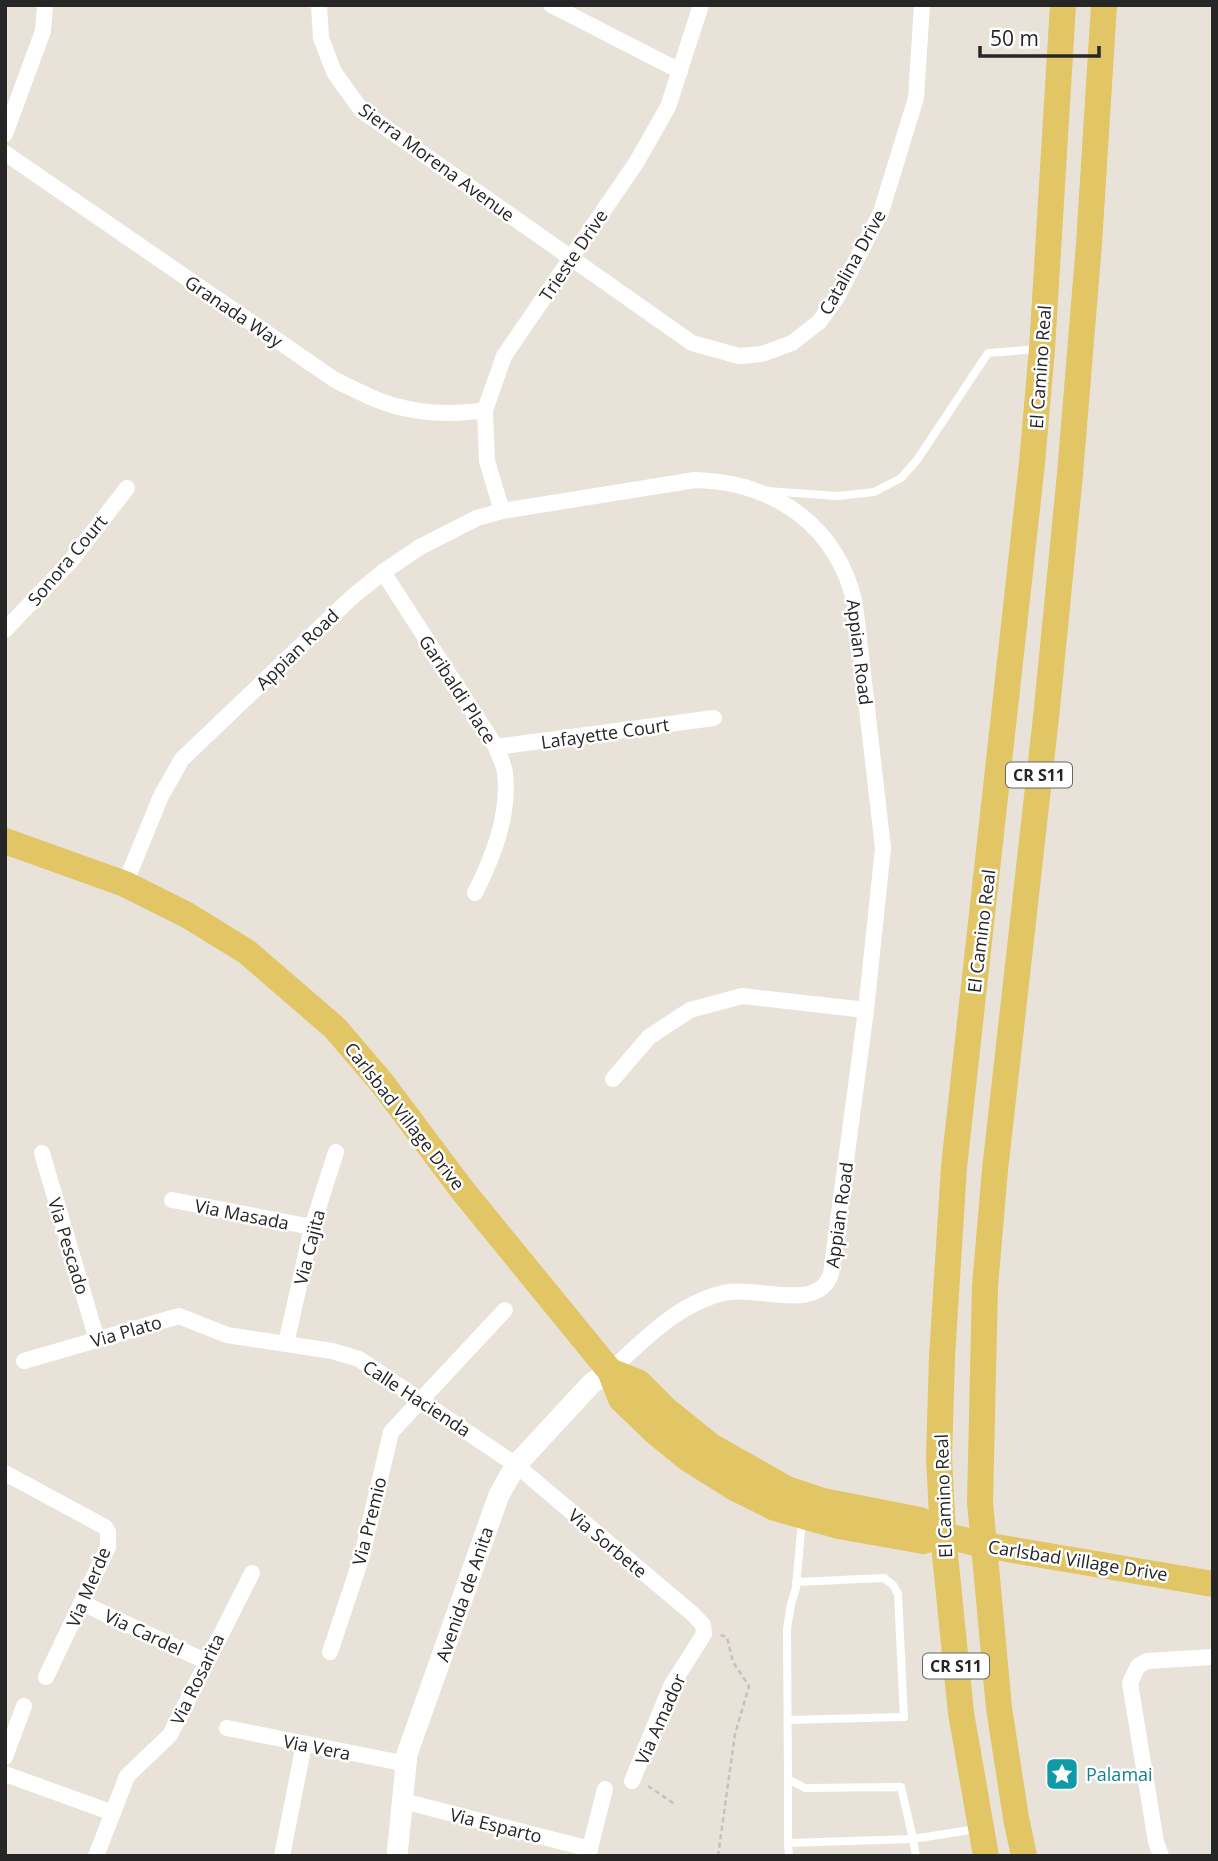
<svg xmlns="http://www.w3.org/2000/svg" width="1218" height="1861" font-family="'Open Sans',sans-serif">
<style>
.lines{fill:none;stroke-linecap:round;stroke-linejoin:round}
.path{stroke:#c2c2c2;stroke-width:2.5;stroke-dasharray:5 3.5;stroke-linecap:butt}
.service{stroke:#fff;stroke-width:8}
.minor{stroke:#fff;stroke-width:16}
.tertiary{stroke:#fff;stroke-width:21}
.primary{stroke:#e2c564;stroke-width:26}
.labels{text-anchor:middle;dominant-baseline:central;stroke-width:5;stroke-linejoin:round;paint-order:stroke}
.shield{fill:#fff;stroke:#676767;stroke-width:2}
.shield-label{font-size:16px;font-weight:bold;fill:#262626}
.street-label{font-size:18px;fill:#262626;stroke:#fff}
.culture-label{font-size:18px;fill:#0d838f;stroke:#fff;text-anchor:start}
</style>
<rect width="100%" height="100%" fill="#e8e2d9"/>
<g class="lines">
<!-- path -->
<g class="path">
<path d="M648,1786l28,19"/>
<path d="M718,1856l17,-122 14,-48 -16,-24 -6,-25 -7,-2"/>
</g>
<!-- service -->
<g class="service">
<path d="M767,491l70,5 37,-4 27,-14 16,-18 71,-107 51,-4"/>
<path d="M802,1520l-6,68 -5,16 -4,25 1,150 17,9 96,-1 12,52 63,-10"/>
<path d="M788,1720l116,-3 -6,-123 -5,-9 -9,-7 -88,4"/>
<path d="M788,1779v64"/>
<path d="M789,1856l-1,-13 125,-4 3,17"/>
</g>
<!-- minor -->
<g class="minor">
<path d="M319,5l2,33 13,34 28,39 330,232 47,13 23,-2 30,-11 27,-21 18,-25 44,-85 35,-114 6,-93"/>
<path d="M551,5l129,66"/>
<path d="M5,134l38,-103 2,-26"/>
<path d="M5,153l330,227c15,7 30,15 45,21 31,12 72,15 105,9"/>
<path d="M502,511l-15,-50 -2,-51 19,-54 132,-193 32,-56 33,-102"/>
<path d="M383,572l113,175c3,8 8,18 9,26 5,41 -12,84 -30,120"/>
<path d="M5,630l64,-67 58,-75"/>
<path d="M496,747l218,-29"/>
<path d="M125,884l36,-88 21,-37 169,-161 32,-26 37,-25 57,-29 25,-7 193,-31c79,2 142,45 160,124l28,244 -17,162 -35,264c-13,38 -71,13 -102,18 -48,8 -85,48 -119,79"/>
<path d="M613,1079l36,-42 41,-27 52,-14 124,14"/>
<path d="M42,1153l55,187"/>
<path d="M172,1200l140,27"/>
<path d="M286,1344l26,-117 24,-75"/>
<path d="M24,1361l155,-45 48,19 105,16 27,8 157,106 178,150 9,10 1,9 -33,52 -39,95"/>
<path d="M5,1473l100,54 3,5v15l-62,130"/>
<path d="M82,1603l123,58"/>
<path d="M330,1652l32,-96 29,-124 114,-122"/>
<path d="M227,1728l180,36"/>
<path d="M5,1757l19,-51"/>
<path d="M5,1774l108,39"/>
<path d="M403,1801l187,48"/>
<path d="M96,1856l31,-80 43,-41 82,-162"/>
<path d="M282,1856l22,-112"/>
<path d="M588,1856l17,-67"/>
<path d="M1161,1856l-5,-14 -26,-159 8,-17 9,-5 66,-4"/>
</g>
<!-- tertiary -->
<path class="tertiary" d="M397,1856l10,-102 92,-259 17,-30 76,-82 18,-12"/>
<!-- primary -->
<g class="primary">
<path d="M5,841l120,43 62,31 60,37 88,76 47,55 81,108 147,180 11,28 33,32 33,27 46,29 42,21 64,18 84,15 20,-6"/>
<path d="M610,1371l28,11 26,26 47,38 76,43 36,12 97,19 23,15 41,10 229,39"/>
<path d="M986,1856l-25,-143 -18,-178 -4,-78 3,-100 12,-190 78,-704 10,-114 21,-344"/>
<path d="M1024,1856l-8,-38 -17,-110 -19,-206 5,-216 10,-116 52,-462 23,-234 19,-230 15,-239"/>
</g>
</g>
<!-- icons -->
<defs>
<symbol id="sight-square" viewBox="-11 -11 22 22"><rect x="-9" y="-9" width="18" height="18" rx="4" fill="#0f9aa8" stroke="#fff"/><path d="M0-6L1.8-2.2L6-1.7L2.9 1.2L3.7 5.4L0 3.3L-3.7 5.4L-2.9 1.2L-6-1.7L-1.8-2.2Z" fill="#fff"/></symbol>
</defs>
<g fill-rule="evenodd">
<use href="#sight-square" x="1043" y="1755" width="38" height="38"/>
</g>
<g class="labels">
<!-- shield labels -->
<g class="shield">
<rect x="1006" y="762.5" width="66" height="25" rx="5"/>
<rect x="923" y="1653.5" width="66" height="25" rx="5"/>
</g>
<g class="shield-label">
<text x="1039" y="775">CR S11</text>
<text x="956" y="1666">CR S11</text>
</g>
<!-- street labels -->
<g class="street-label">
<text transform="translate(437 162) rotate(36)">Sierra Morena Avenue</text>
<text transform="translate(573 255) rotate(-56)">Trieste Drive</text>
<text transform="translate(852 262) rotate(-61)">Catalina Drive</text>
<text transform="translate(234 311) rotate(34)">Granada Way</text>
<text transform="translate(1040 367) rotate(-86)">El Camino Real</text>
<text transform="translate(67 560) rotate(-50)">Sonora Court</text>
<text transform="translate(297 649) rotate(-44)">Appian Road</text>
<text transform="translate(860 652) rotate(83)">Appian Road</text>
<text transform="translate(458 689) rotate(57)">Garibaldi Place</text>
<text transform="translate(605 733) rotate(-8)">Lafayette Court</text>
<text transform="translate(981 931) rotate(-83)">El Camino Real</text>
<text transform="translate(405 1116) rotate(52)">Carlsbad Village Drive</text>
<text transform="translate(242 1214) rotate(11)">Via Masada</text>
<text transform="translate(839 1215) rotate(-82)">Appian Road</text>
<text transform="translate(69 1246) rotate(73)">Via Pescado</text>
<text transform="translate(309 1247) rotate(-76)">Via Cajita</text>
<text transform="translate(126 1331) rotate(-16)">Via Plato</text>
<text transform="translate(417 1398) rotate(33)">Calle Hacienda</text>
<text transform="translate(943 1496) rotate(-92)">El Camino Real</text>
<text transform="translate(369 1521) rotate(-76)">Via Premio</text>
<text transform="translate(608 1543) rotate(40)">Via Sorbete</text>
<text transform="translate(1078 1560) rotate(9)">Carlsbad Village Drive</text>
<text transform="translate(88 1587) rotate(-67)">Via Merde</text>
<text transform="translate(464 1594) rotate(-71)">Avenida de Anita</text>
<text transform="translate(144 1632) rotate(25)">Via Cardel</text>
<text transform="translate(197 1679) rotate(-64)">Via Rosarita</text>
<text transform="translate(660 1719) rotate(-66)">Via Amador</text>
<text transform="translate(317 1747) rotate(11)">Via Vera</text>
<text transform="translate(496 1825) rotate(14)">Via Esparto</text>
</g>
<!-- culture labels -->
<g class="culture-label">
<text x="1086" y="1774">Palamai</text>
</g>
</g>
<!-- border -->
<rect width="1218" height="1861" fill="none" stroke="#262626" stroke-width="14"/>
<!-- scale -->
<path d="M980 46v10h119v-10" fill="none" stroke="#262626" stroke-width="3.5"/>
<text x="990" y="46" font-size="21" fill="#262626" stroke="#ffffff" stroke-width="5" paint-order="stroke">50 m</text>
</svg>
